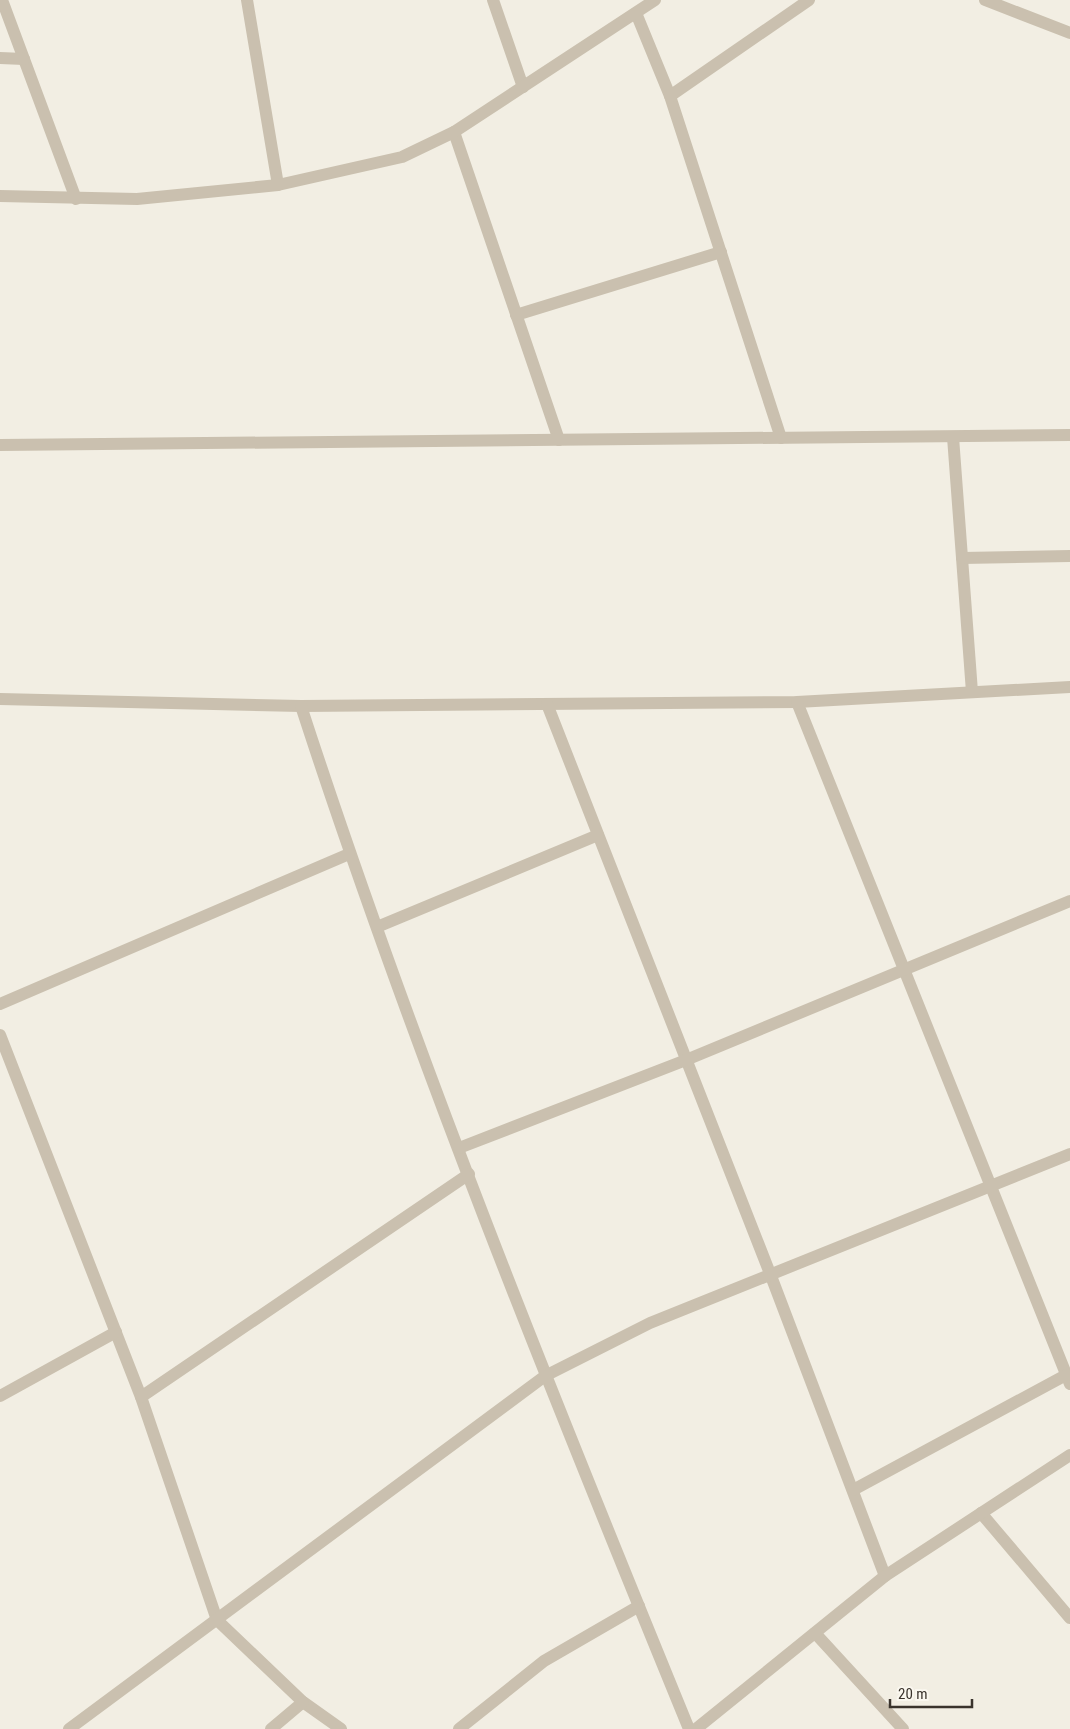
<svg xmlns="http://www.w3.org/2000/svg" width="1070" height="1729" font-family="'Roboto Condensed',sans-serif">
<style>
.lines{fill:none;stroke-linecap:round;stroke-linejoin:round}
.street{stroke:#cac0af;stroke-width:12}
</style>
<rect width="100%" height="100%" fill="#f2eee3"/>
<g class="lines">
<!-- street -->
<g class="street">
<path d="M2,0l74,199"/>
<path d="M247,0l31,185"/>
<path d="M493,0l30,87"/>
<path d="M985,0l85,33"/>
<path d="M636,13l34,83 111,342"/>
<path d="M0,58l24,1"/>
<path d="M670,96l139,-96"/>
<path d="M454,132l105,308"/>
<path d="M0,196l137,3 141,-14 124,-28 52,-25 201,-132"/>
<path d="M516,315l205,-63"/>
<path d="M953,437l19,255"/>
<path d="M0,445l1070,-10"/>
<path d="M962,558l108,-2"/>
<path d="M0,699l301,7 496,-4 273,-15"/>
<path d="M797,702l273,682"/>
<path d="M547,704l224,572 114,300"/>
<path d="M301,706c113,347 250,686 388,1023"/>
<path d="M377,927l221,-92"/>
<path d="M0,1004l349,-150"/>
<path d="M0,1035l141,362 76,223 86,82 38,27"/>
<path d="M459,1148l227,-88 384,-159"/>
<path d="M0,1396l116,-64"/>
<path d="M141,1397l328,-223"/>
<path d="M853,1490l213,-115"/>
<path d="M981,1513l89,105"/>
<path d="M815,1633l88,96"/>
<path d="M69,1729l476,-353 105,-53 420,-169"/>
<path d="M271,1729l32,-27"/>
<path d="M459,1729l85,-68 95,-55"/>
<path d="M696,1729l189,-153 185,-121"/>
</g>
</g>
<!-- scale -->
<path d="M890 1699v8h82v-8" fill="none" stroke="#3a332c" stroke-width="2.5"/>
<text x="898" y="1699" font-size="15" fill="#3a332c" stroke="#faf7ef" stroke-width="4" paint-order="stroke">20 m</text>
</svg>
